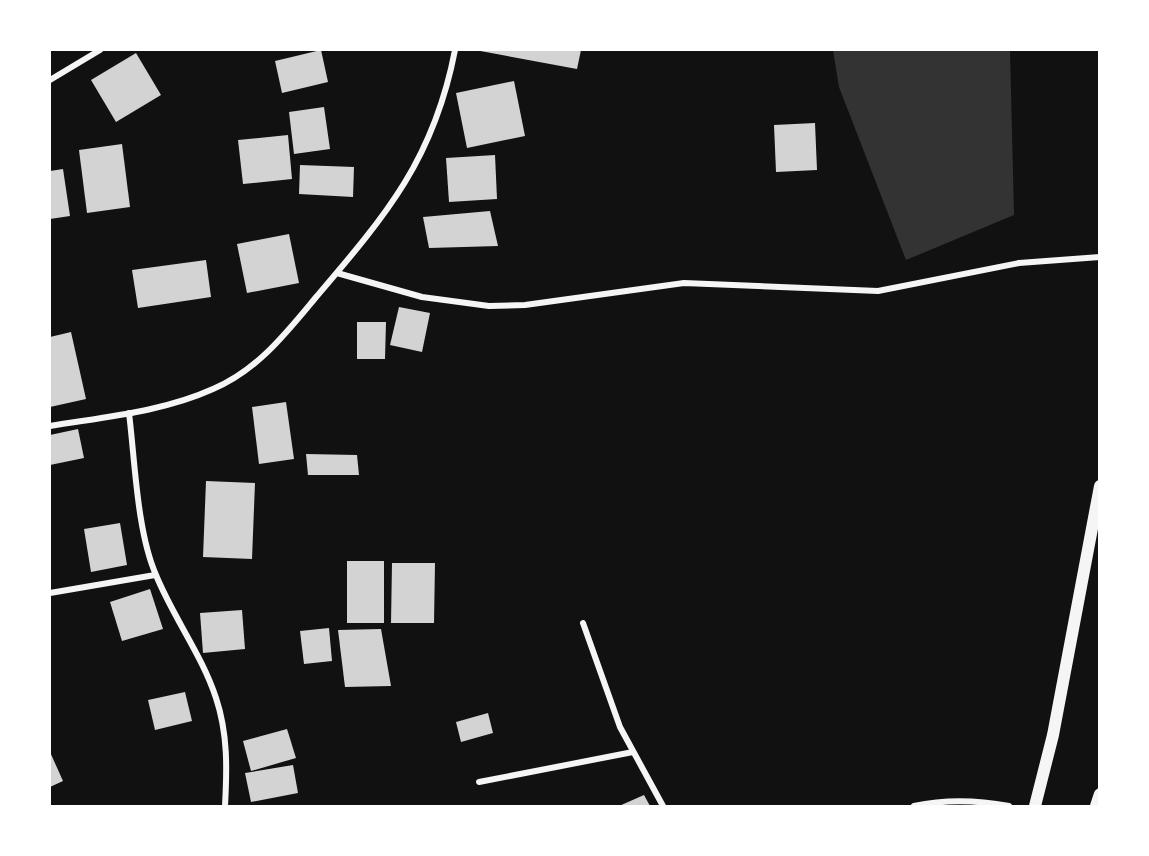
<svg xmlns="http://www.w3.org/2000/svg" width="1149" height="856" font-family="Raleway,sans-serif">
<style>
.water{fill:#333}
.building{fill:#d3d3d3}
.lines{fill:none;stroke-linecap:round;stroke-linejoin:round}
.minor{stroke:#f5f5f5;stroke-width:6}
.secondary{stroke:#f5f5f5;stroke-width:12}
</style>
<rect width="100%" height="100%" fill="#111"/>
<!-- water -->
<path class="water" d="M833,50h177l4,165 -108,45 -67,-173z"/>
<!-- building -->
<g class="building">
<path d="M321,50l7,32 -46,11 -7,-32z"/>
<path d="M475,50h106l-4,19z"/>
<path d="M136,53l25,42 -45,27 -25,-42z"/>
<path d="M514,81l11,55 -58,12 -11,-55z"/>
<path d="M324,107l6,42 -36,5 -5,-42z"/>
<path d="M815,123l2,47 -41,2 -2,-47z"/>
<path d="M288,135l4,44 -49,5 -5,-44z"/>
<path d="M122,144l8,63 -43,6 -8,-63z"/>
<path d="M495,155l2,44 -48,3 -3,-44z"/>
<path d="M300,165l54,2 -1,30 -54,-3z"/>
<path d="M63,169l7,47 -20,3v-48z"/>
<path d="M490,211l8,35 -69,2 -6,-31z"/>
<path d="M289,234l10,49 -52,10 -10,-49z"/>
<path d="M206,260l5,37 -73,11 -6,-38z"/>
<path d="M399,307l31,6 -8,39 -32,-7z"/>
<path d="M357,322h29l-1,37h-28z"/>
<path d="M71,332l15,67 -36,8v-70z"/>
<path d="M286,402l8,57 -35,5 -7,-57z"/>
<path d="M78,429l6,29 -34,7v-30z"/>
<path d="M306,454l51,1 2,20h-51z"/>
<path d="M206,481l49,2 -3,76 -49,-2z"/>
<path d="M120,523l7,42 -36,7 -7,-43z"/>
<rect x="347" y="561" width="37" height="62"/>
<path d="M392,563h43l-1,60h-43z"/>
<path d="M150,589l13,40 -41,12 -12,-39z"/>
<path d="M242,610l3,39 -42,4 -3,-40z"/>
<path d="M329,628l3,33 -28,3 -4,-33z"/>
<path d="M381,629l10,57 -46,1 -7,-57z"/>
<path d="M185,692l7,29 -37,9 -7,-30z"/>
<path d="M488,713l5,20 -32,9 -5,-20z"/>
<path d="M287,729l9,29 -45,13 -8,-30z"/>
<path d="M50,752l13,29 -13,6z"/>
<path d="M293,765l5,28 -47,9 -6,-29z"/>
<path d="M644,795l6,11h-31z"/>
</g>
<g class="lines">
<!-- minor -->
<g class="minor">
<path d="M50,80l50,-30"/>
<path d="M337,273l85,24 67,9 36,-1 159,-22 194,8 141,-28 81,-6"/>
<path d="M129,413c6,48 8,119 27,162 17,42 46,80 60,123 12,36 11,71 9,108"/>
<path d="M50,426c54,-9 112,-14 163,-37 45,-19 74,-57 104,-93 70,-82 117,-137 138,-246"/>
<path d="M50,593l105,-18"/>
<path d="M583,623l37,104 43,79"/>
<path d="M479,782l154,-30"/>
<path d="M914,806c33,-7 62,-6 95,0"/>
</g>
<!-- secondary -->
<g class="secondary">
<path d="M1035,806l18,-71 47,-249"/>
<path d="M1096,806l4,-12"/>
</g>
</g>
<!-- border -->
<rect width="1149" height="856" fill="none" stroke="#ffffff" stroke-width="102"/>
</svg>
